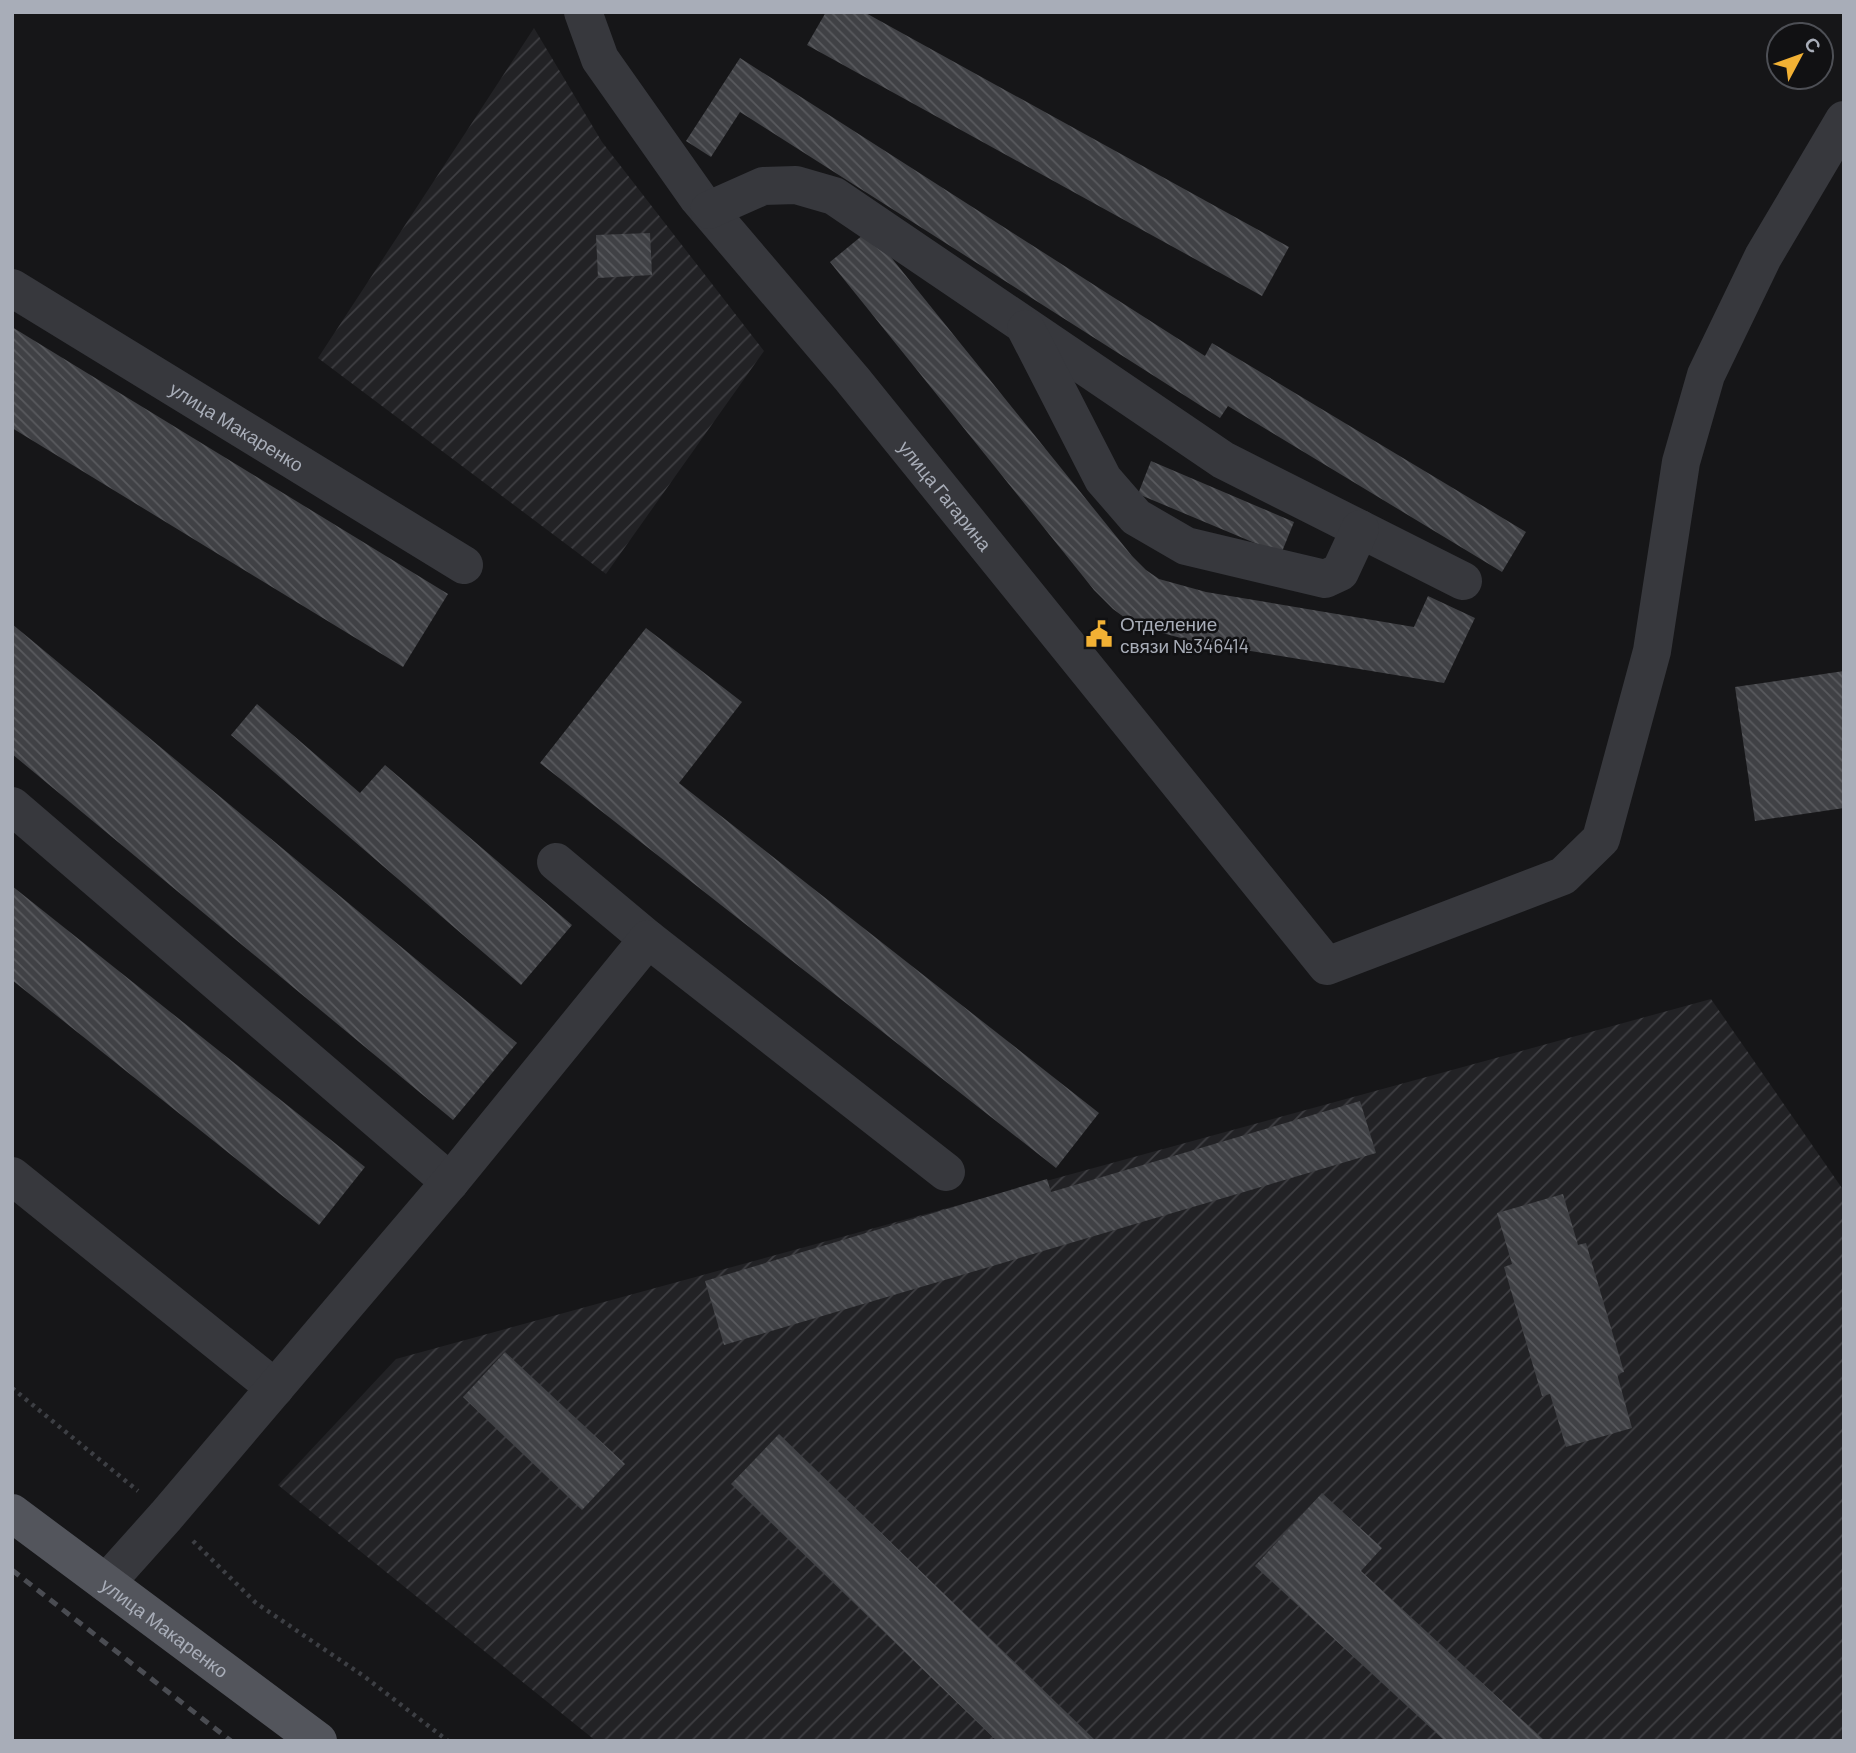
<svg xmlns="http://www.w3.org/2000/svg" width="1856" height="1753" font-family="Barlow,sans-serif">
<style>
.industrial{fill:url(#industrial-furrows)}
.building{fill:url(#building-back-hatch)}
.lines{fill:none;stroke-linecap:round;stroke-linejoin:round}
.path{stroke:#3d3f44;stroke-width:4.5;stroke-dasharray:3.5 5;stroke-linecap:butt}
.minor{stroke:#37383d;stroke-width:38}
.major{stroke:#53555c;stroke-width:38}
.rail{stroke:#4a4c52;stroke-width:5;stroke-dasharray:9 7;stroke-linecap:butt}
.labels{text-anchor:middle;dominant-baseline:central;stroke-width:5;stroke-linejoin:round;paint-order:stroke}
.street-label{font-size:19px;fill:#a8adb8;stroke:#111113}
.poi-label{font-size:19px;fill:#a8adb8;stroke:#111113;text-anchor:start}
</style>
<defs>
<pattern id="industrial-furrows" width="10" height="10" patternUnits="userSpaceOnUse" patternTransform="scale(1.75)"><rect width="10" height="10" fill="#222225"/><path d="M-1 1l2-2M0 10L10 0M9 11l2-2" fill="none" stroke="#3f3f43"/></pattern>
<pattern id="building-back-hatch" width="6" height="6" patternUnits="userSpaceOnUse" patternTransform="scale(1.75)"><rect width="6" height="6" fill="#404145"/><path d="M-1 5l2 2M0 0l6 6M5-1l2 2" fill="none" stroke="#595a5e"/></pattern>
</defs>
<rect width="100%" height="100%" fill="#161618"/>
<!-- industrial -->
<g class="industrial">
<path d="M534,28l68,114 162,209 -158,223 -288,-216z"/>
<path d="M1711,999l133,192v550h-1248l-318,-256 118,-126z"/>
</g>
<!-- building -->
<g class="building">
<path d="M826,12h38l425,235 -27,49 -455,-251z"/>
<path d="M740,58l465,298 7,-13 314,189 -24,40 -274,-166 -8,12 -480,-306 -29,45 -25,-16z"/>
<path d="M869,230l263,326 14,14 13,9 47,13 208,35 14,-31 47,22 -31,65 -248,-41 -60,-16 -23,-17 -19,-19 -264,-328z"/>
<path d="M650,233l2,42 -54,3 -2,-43z"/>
<path d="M12,327l436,267 -45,73 -391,-239z"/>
<path d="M1151,461l143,61 -13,32 -143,-60z"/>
<path d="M12,624l505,419 -64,77 -441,-366z"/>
<path d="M646,628l96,74 -63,81 420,330 -43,55 -516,-405z"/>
<path d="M1844,671v137l-89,13 -20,-134z"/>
<path d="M257,704l103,89 25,-28 187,160 -51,60 -290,-250z"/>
<path d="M12,886l353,281 -46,58 -307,-245z"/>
<path d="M1360,1101l16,52 -652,192 -19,-64 342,-102 4,13z"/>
<path d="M1563,1194l15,51 8,-2 38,129 -7,2 15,54 -66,19 -16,-53 -8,2 -38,-129 8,-3 -15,-51z"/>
<path d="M505,1352l120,112 -43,46 -119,-113z"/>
<path d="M779,1434l317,307h-99l-266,-257z"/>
<path d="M1322,1493l60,55 -21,23 184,170h-100l-190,-175z"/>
</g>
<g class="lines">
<!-- path -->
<g class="path">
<path d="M12,1388l126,103"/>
<path d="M193,1541l63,62 109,74 83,64"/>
</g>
<!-- minor -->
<g class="minor">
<path id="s1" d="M583,12l17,47 98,139 154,181 475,587 236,-90 38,-37 51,-188 29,-189 25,-87 57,-118 81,-137"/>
<path d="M709,210l54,-24 33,-1 38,11 389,264 240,121"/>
<path id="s2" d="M12,288l452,277"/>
<path d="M1026,329l77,150 33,38 50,29 139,33 15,-7 20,-43"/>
<path d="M12,806l438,376"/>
<path d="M556,862l92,77"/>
<path d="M12,1176l263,212"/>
<path d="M106,1583l60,-67 284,-334 198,-243 298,233"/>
</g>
<!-- major -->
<path class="major" id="s3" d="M12,1513l306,228"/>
<!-- rail -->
<path class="rail" d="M12,1570l219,171"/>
</g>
<!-- icons -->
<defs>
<symbol id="civic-bare" viewBox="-9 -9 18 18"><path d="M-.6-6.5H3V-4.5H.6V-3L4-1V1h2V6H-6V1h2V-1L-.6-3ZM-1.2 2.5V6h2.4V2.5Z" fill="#f2b134" stroke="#111113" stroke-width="2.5" paint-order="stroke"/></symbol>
</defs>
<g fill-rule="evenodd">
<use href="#civic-bare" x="1080" y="615" width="38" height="38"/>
</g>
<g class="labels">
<!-- street labels -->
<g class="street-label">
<text stroke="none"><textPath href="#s2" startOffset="264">улица Макаренко</textPath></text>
<text stroke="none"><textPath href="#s1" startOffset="607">улица Гагарина</textPath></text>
<text stroke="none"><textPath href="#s3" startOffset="191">улица Макаренко</textPath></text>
</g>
<!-- poi labels -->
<g class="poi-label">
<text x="1120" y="623">Отделение<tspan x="1120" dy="22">связи №346414</tspan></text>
</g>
</g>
<!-- border -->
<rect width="1856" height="1753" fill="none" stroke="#a8adb8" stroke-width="28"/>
<!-- north arrow -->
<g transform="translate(1800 56) rotate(49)"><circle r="33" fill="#111113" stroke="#4d4f55" stroke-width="2"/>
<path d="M0-5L12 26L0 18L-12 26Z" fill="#f2b134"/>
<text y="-10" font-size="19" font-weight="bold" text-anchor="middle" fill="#a8adb8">С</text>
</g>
</svg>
